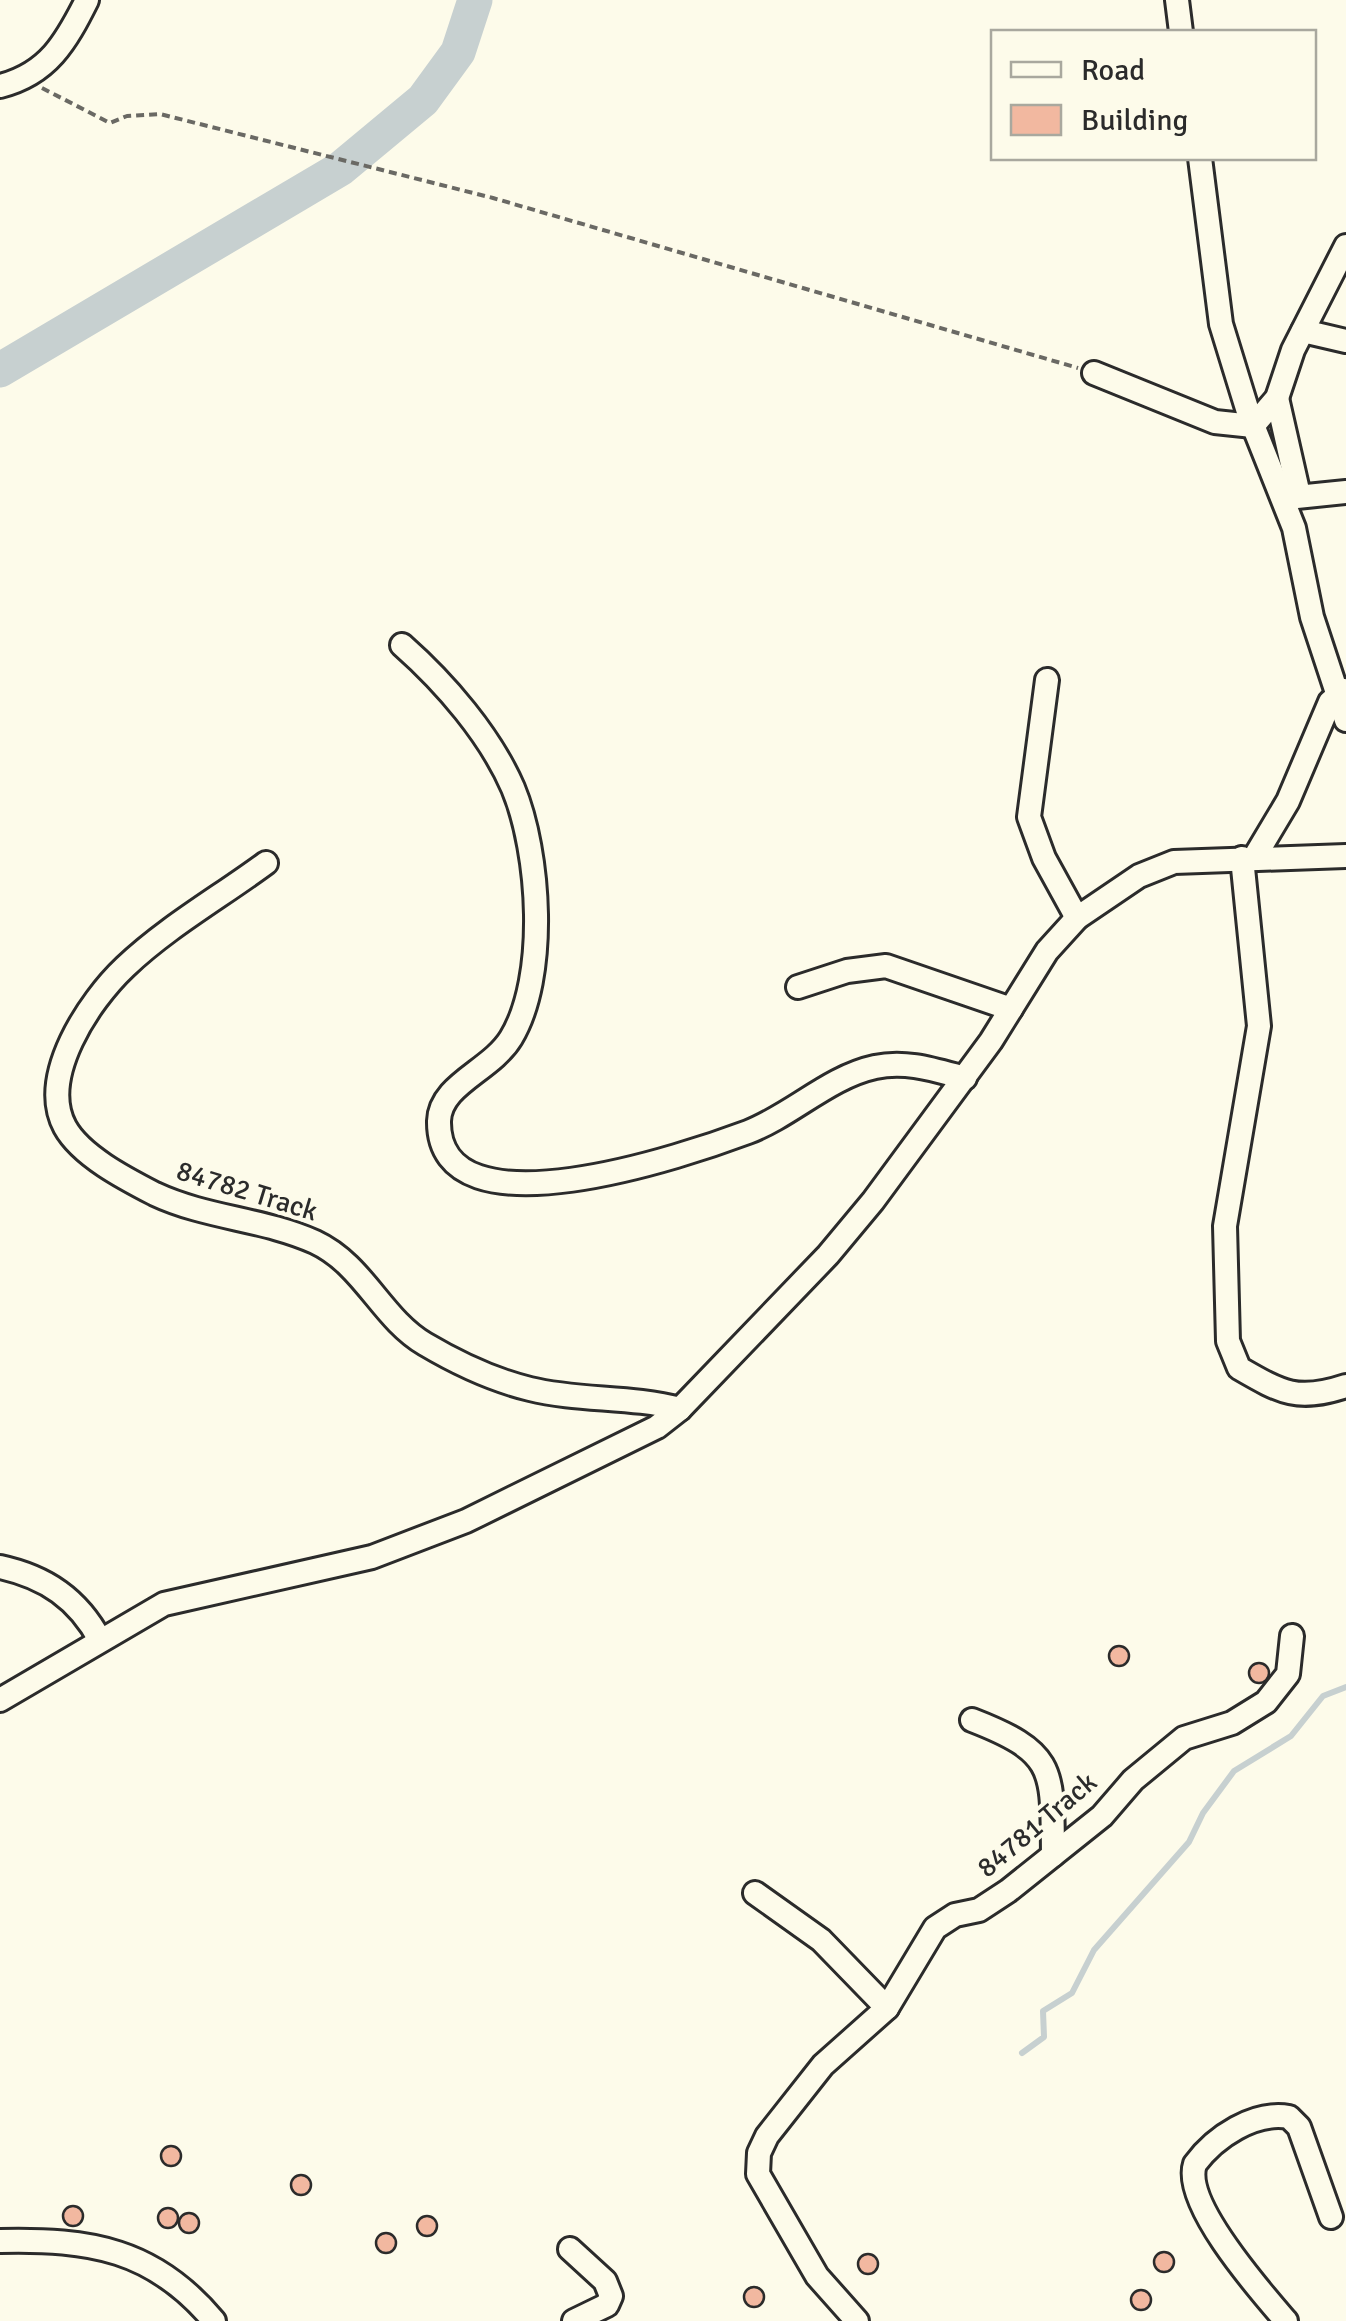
<svg xmlns="http://www.w3.org/2000/svg" width="1346" height="2321" font-family="Signika,sans-serif">
<style>
.lines{fill:none;stroke-linecap:round;stroke-linejoin:round}
.stream{stroke:#c7d0d0;stroke-width:6}
.river{stroke:#c7d0d0;stroke-width:35}
.building{fill:#f2b8a0;stroke:#2b2b2b;stroke-width:2.5}
.minor-casing{stroke:#2b2b2b;stroke-width:28}
.path{stroke:#6a6964;stroke-width:4;stroke-dasharray:8 5;stroke-linecap:butt}
.minor{stroke:#fdfbea;stroke-width:22}
.labels{text-anchor:middle;dominant-baseline:central;stroke-width:8;stroke-linejoin:round;paint-order:stroke}
.street-label{font-size:28px;fill:#2b2b2b;stroke:#fdfbea}
</style>
<rect width="100%" height="100%" fill="#fdfbea"/>
<g class="lines">
<!-- stream -->
<path class="stream" d="M1022,2053l22,-16 -1,-26 29,-18 22,-43 95,-108 14,-29 31,-42 57,-35 32,-40 23,-9"/>
<!-- river -->
<path class="river" d="M0,370l340,-201 83,-69 35,-48 17,-52"/>
</g>
<!-- building -->
<g class="building">
<circle cx="1119" cy="1656" r="10"/>
<circle cx="1259" cy="1673" r="10"/>
<circle cx="171" cy="2156" r="10"/>
<circle cx="301" cy="2185" r="10"/>
<circle cx="73" cy="2216" r="10"/>
<circle cx="168" cy="2218" r="10"/>
<circle cx="189" cy="2223" r="10"/>
<circle cx="427" cy="2226" r="10"/>
<circle cx="386" cy="2243" r="10"/>
<circle cx="1164" cy="2262" r="10"/>
<circle cx="868" cy="2264" r="10"/>
<circle cx="754" cy="2297" r="10"/>
<circle cx="1141" cy="2300" r="10"/>
</g>
<g class="lines">
<defs>
<g id="minor">
<path d="M1177,0l4,32"/>
<path d="M0,86c48,-12 66,-44 87,-86"/>
<path d="M1200,158l21,166 28,91 45,113 18,89 34,103"/>
<path d="M1303,331l43,10"/>
<path d="M1094,373l121,49 38,4 24,-28 16,-48 53,-104"/>
<path d="M1277,398l22,97"/>
<path d="M1287,498l59,-6"/>
<path d="M402,645c43,38 88,90 111,143 27,65 35,189 -2,250 -20,33 -71,46 -72,83 -2,121 253,32 309,11 44,-17 81,-55 127,-65 31,-7 60,3 90,11"/>
<path d="M1047,680l-18,137 15,41 33,60"/>
<path d="M1242,858l17,168 -34,200 3,115 11,27c43,25 59,34 107,18"/>
<path d="M1254,858l34,-57 42,-99 14,-12"/>
<path d="M266,863c-46,34 -99,64 -141,104 -36,34 -87,110 -60,160 16,29 61,52 90,67 51,24 109,25 160,48 49,23 66,76 110,102 32,19 68,36 105,45 49,12 101,7 150,20"/>
<path d="M798,987l49,-16 39,-5 125,43"/>
<path d="M0,1567c46,10 78,32 100,73"/>
<path d="M0,1700l164,-96 208,-47 94,-36 191,-94 23,-18 148,-154 45,-54 118,-160 56,-90 30,-33 62,-42 35,-14 172,-6"/>
<path d="M972,1720c85,33 80,50 81,135"/>
<path d="M755,1893l66,47 66,68"/>
<path d="M0,2241c90,-2 154,8 214,80"/>
<path d="M570,2249l35,32 6,15 -4,9 -33,16"/>
<path d="M857,2321l-40,-45 -59,-102 1,-21 8,-17 56,-71 64,-57 48,-80 20,-13 24,-5 29,-19 94,-75 31,-36 51,-42 48,-15 34,-21 22,-28 4,-38"/>
<path d="M1286,2321c-25,-29 -104,-118 -91,-157 20,-27 59,-53 94,-47l10,10 32,90"/>
</g>
</defs>
<!-- minor casing -->
<use href="#minor" class="minor-casing"/>
<!-- path -->
<path class="path" d="M42,88l68,35 17,-7 33,-2 333,84 585,170"/>
<!-- minor -->
<use href="#minor" class="minor"/>
</g>
<g class="labels">
<!-- street labels -->
<g class="street-label">
<text transform="translate(247 1191) rotate(17)">84782 Track</text>
<text transform="translate(1037 1825) rotate(-40)">84781 Track</text>
</g>
</g>
<!-- legend -->
<rect x="991" y="30" width="325" height="130" fill="#fdfbea" stroke="#a9a89e" stroke-width="2.5"/>
<rect x="1011" y="62" width="50" height="15" fill="#fdfbea" stroke="#a9a89e" stroke-width="2.5"/>
<text x="1081" y="80" font-size="30" fill="#2b2b2b">Road</text>
<rect x="1011" y="105" width="50" height="30" fill="#f2b8a0" stroke="#a9a89e" stroke-width="2.5"/>
<text x="1081" y="130" font-size="30" fill="#2b2b2b">Building</text>
</svg>
